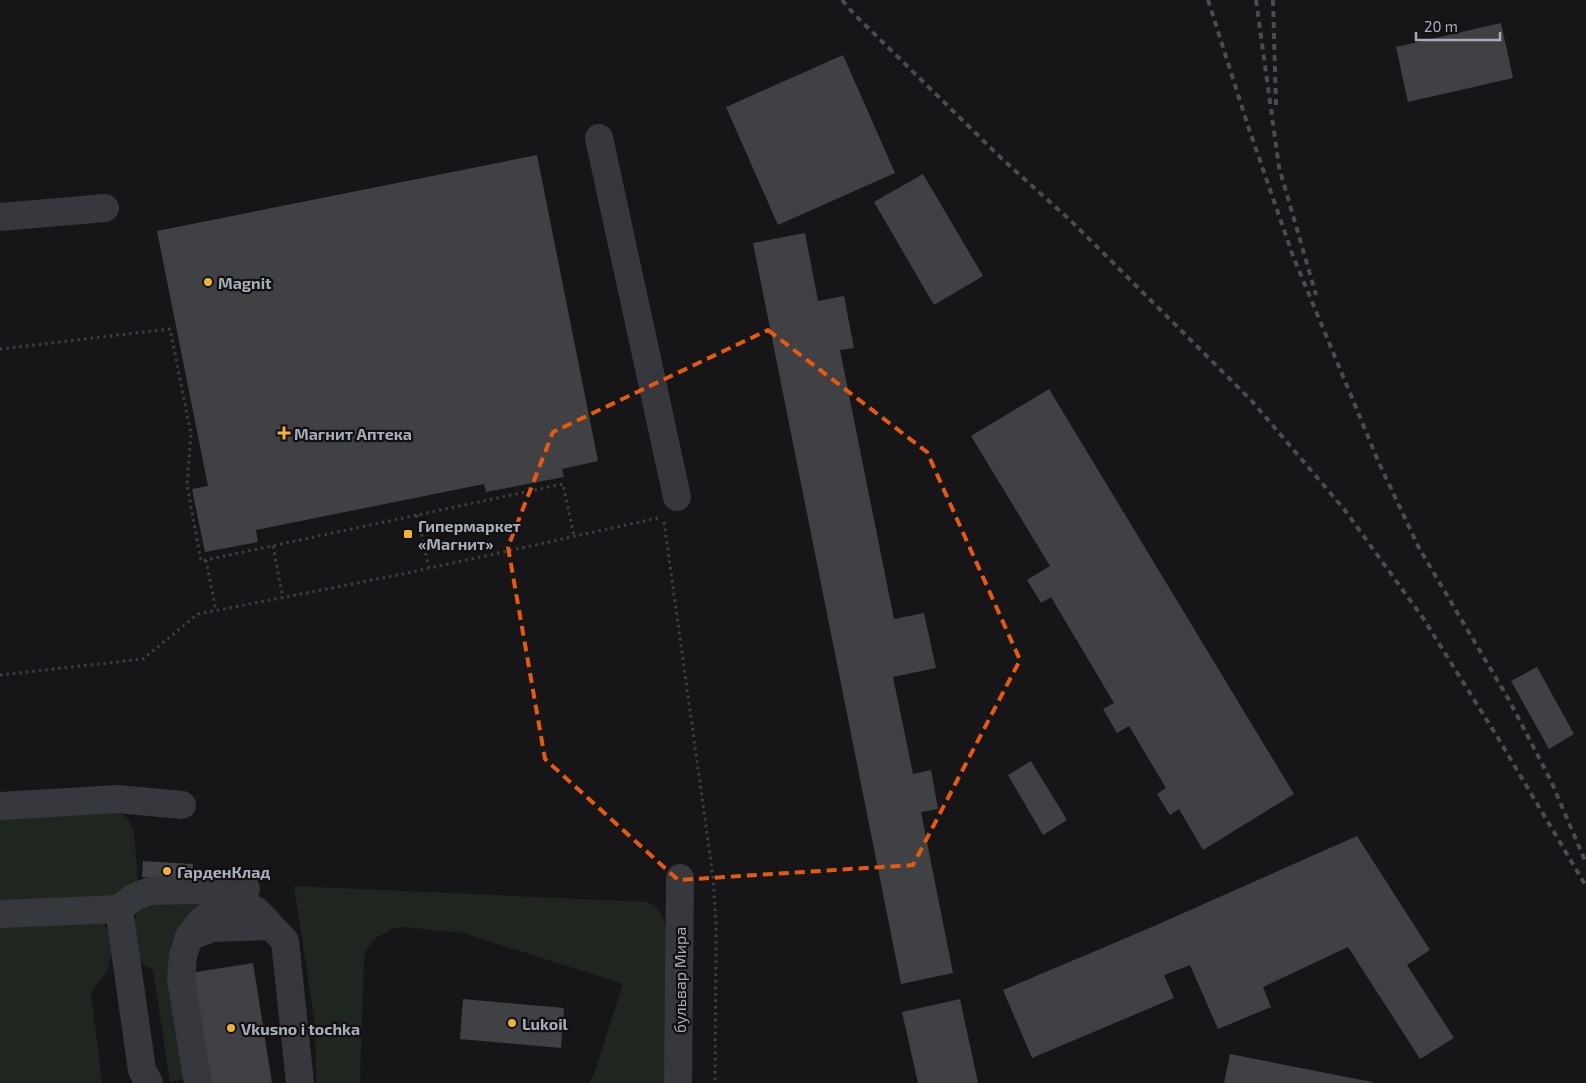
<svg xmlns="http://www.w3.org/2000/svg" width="1586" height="1083" font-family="'Exo 2',sans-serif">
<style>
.green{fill:#1e261f}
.building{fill:#404145}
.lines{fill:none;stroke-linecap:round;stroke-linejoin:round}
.path{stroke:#3d3f44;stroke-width:3;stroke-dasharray:2.5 4;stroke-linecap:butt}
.minor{stroke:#37383d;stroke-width:28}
.rail{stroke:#4a4c52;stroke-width:4;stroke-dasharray:6 5;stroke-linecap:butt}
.marked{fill:none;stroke:#e8590c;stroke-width:4;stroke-dasharray:10 6;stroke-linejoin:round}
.poi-dot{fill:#f2b134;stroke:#111113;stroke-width:2}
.labels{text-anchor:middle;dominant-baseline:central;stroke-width:4.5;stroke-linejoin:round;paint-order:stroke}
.poi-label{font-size:16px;font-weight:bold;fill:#a8adb8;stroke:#111113;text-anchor:start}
.street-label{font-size:16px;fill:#a8adb8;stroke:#111113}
</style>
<rect width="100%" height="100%" fill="#161618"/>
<!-- green -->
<g class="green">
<path d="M117,810l11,9 6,12 4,52 -22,13 -116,7v-86z"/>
<path d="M294,886l354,16c12,7 15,14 18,27l-1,154h-76l3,-3 31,-96 -160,-51 -58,-6 -14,2 -15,9 -10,12 -2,9 -4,124h-44l-1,-58z"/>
<path d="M219,897l-30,28 -1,153 -18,4 -17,-112 -11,-6 -6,-7 -2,-32 3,-13 10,-13z"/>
<path d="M99,918l8,11 5,19 -4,22 -17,22 11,91h-102v-160z"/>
</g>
<!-- building -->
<g class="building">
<path d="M1501,23l12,55 -105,24 -12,-55z"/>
<path d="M843,55l52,118 -117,52 -52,-118z"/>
<path d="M537,155l61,306 -36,8 2,8 -78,15 -2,-8 -228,46 2,12 -53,10 -13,-63 16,-3 -51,-255z"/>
<path d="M923,174l60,102 -49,29 -60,-103z"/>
<path d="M805,233l13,68 26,-5 10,52 -14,2 54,269 30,-6 12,55 -43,9 20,97 18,-4 7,39 -17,3 32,161 -52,11 -148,-741z"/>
<path d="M1049,389l245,405 -91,56 -24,-41 -9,6 -13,-21 9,-6 -37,-62 -12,7 -14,-24 11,-6 -63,-106 -10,6 -14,-23 23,-14 -79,-130z"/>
<path d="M1537,667l37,67 -25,15 -38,-68z"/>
<path d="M1031,761l36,59 -24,15 -35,-60z"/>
<path d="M1357,836l73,114 -23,15 47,73 -34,21 -72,-112 -85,40 8,20 -53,22 -28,-64 -26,10 10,23 -142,60 -29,-68 142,-60z"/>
<path d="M143,861l50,3 -1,16 -50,-3z"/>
<path d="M253,963l19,120h-65l-17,-110z"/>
<path d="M463,999l101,9 -3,40 -101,-9z"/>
<path d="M960,999l18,84h-60l-16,-71z"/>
<path d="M1230,1054l142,28v1h-148z"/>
</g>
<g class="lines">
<!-- path -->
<g class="path">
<path d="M0,349l170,-20 21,105 -4,51 14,76 362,-77 11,52"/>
<path d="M417,515l12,53"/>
<path d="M664,522l49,355 3,46 -1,160"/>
<path d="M273,546l10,52"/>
<path d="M206,560l10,51"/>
<path d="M0,675l143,-16 55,-45 200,-39 260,-57"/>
</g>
<!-- minor -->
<g class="minor">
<path d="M599,138l78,359"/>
<path d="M0,217l105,-9"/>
<path d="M0,806l118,-7 64,6"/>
<path d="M0,914l119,-5"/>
<path d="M189,937l23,-9 58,-2"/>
<path d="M149,1083l-7,-13 -23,-161 15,-12 16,-6 96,-2"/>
<path d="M198,1083l-17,-104 2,-23 6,-19 12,-16 17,-13 20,-4 19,7 28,30 15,142"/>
<path d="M678,1083l2,-205"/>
</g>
<!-- rail -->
<g class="rail">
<path d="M842,0l13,15 145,142 71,64 180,179 93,109 79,109 75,120 88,148"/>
<path d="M1208,0l40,126 45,130 86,207 40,85 90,152 42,81 35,82"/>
<path d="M1256,0l23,167 37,128"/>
<path d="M1273,0l3,105"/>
</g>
</g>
<!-- marked area -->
<path class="marked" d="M768,330l159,122 93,208 -107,205 -235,15 -133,-121 -37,-212 45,-115z"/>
<!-- markers -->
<g class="poi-dot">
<circle cx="208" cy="282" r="5"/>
<path d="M281.5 425.5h5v5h5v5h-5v5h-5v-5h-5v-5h5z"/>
<rect x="403" y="529" width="10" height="10" rx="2.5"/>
<circle cx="167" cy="871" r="5"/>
<circle cx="512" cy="1023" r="5"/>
<circle cx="231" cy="1028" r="5"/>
</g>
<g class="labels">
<!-- poi labels -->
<g class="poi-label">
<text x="218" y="282">Magnit</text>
<text x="294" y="433">Магнит Аптека</text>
<text x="418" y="525">Гипермаркет<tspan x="418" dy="18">«Магнит»</tspan></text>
<text x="177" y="871">ГарденКлад</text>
<text x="522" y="1023">Lukoil</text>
<text x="241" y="1028">Vkusno i tochka</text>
</g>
<!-- street labels -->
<g class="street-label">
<text transform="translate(679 980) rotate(-90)">бульвар Мира</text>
</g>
</g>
<!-- scale -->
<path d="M1416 32v8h84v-8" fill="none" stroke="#a8adb8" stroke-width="2.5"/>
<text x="1424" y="32" font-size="15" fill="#a8adb8" stroke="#111113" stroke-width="4" paint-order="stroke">20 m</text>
</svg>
